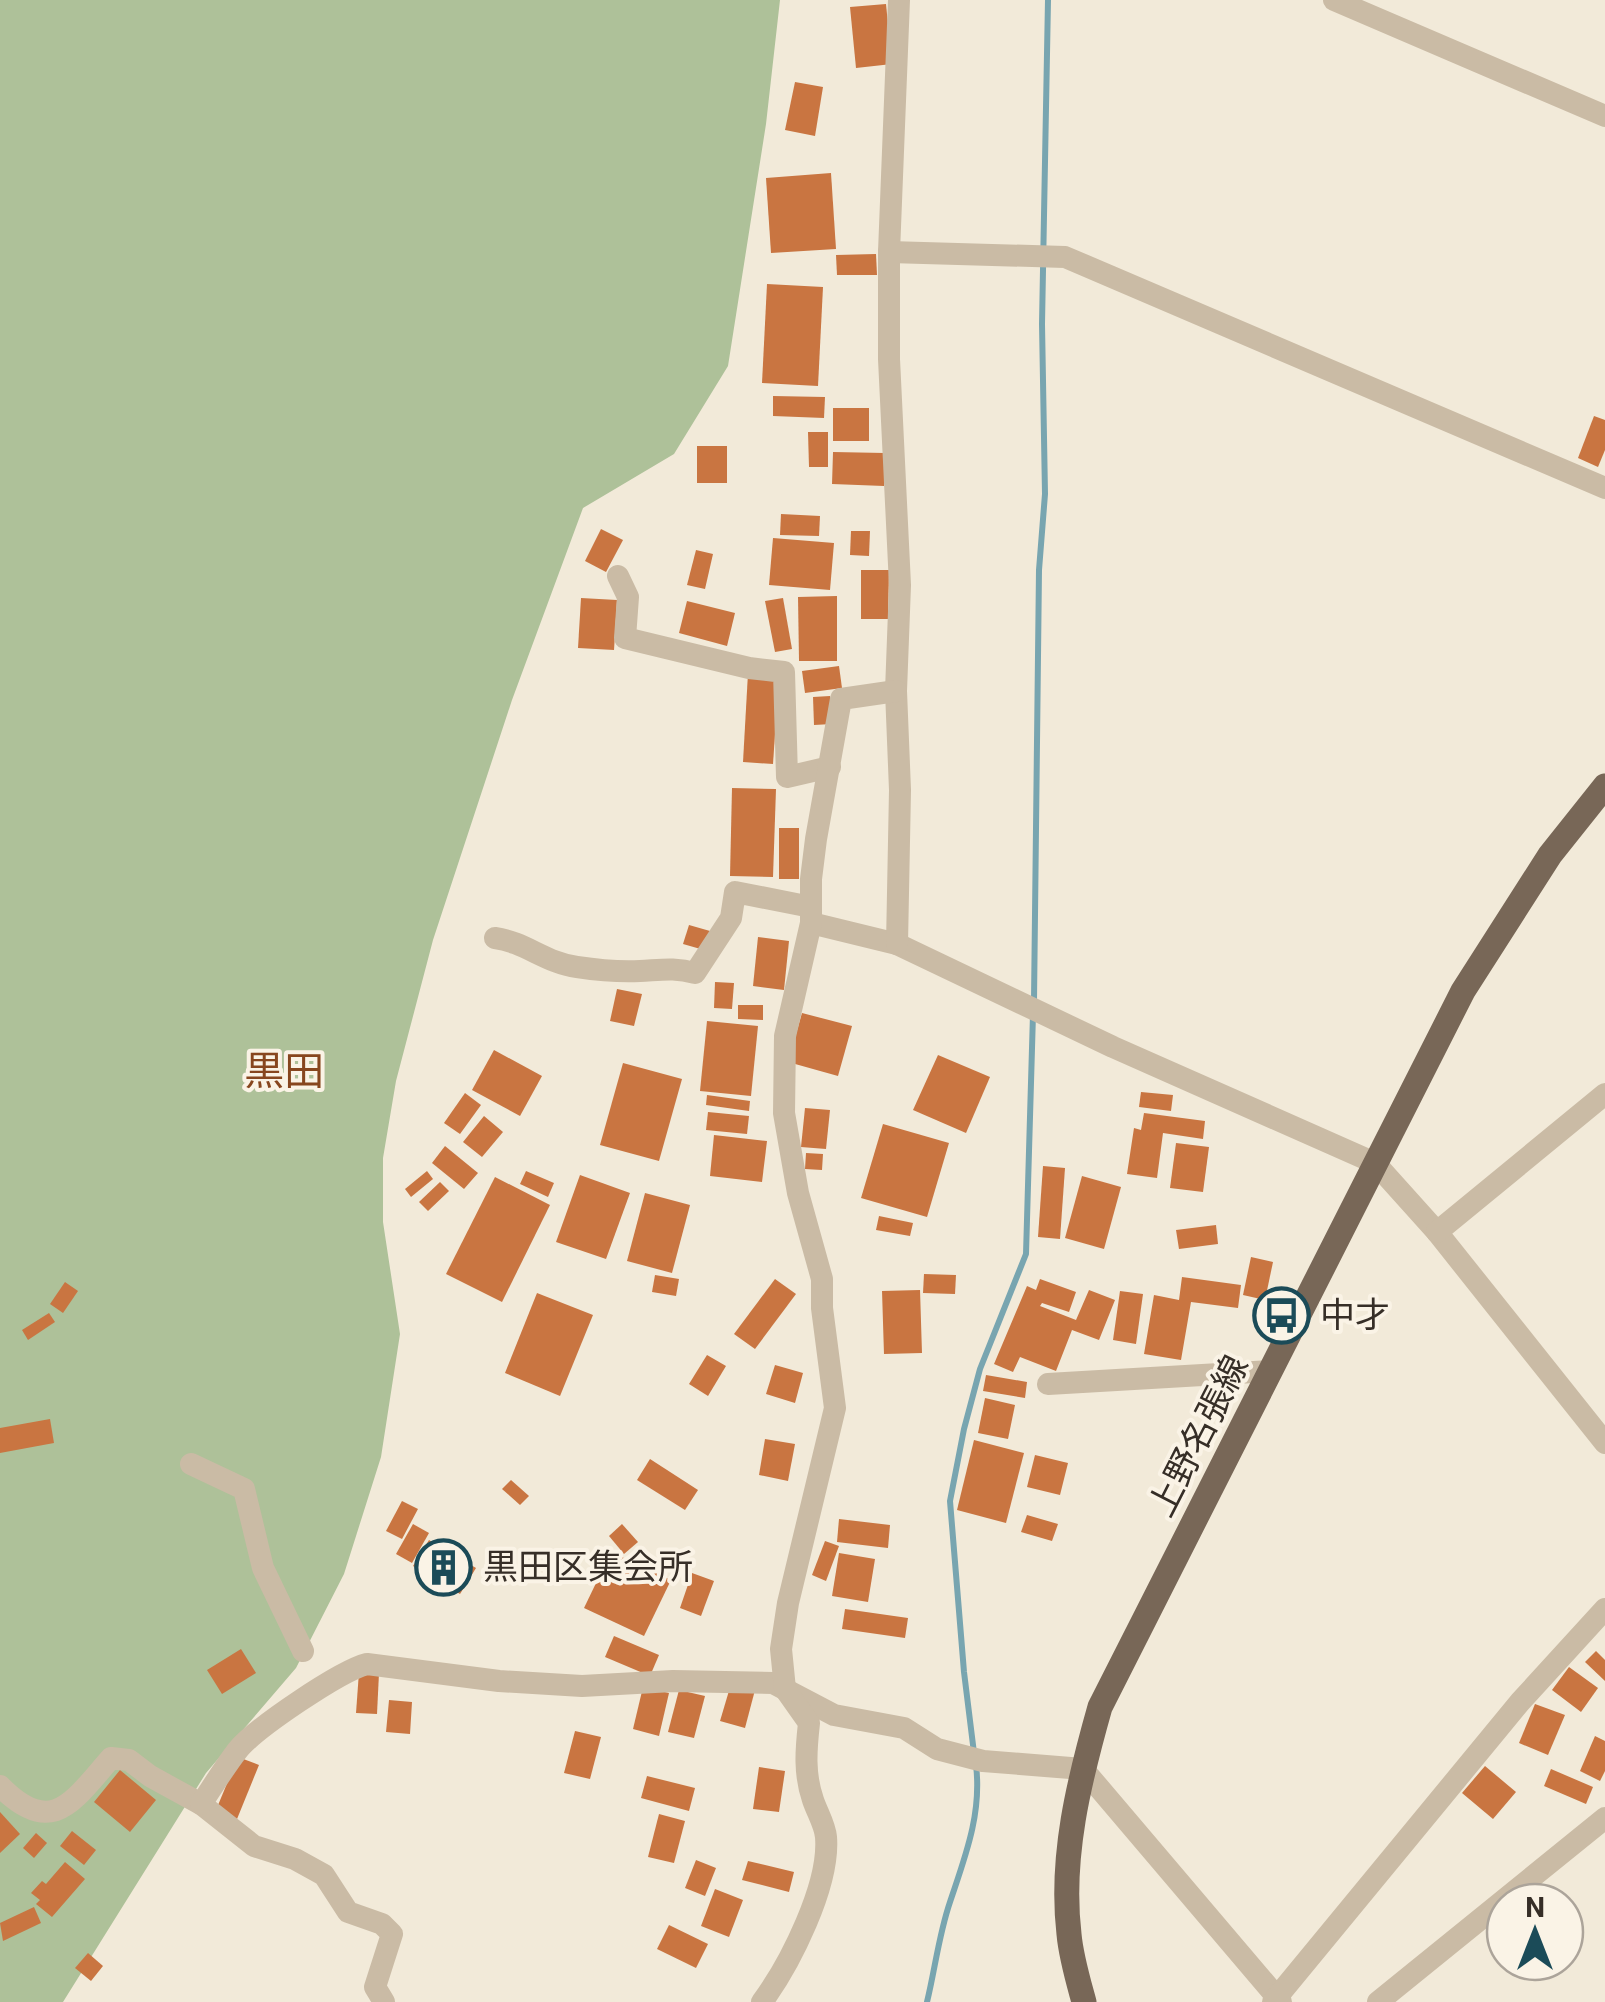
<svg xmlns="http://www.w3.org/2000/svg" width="1605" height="2002" font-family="Roboto,'Noto Sans JP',sans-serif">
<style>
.green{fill:#aec199}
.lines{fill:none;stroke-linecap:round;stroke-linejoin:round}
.stream{stroke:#78a5b0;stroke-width:6}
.building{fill:#c97541}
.minor{stroke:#cabba5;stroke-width:22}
.major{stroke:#786757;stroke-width:25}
.labels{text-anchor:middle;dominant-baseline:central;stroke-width:8;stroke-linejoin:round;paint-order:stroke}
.poi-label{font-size:35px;fill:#362e27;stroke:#faf3e6;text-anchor:start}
.street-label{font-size:35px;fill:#362e27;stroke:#faf3e6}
.quarter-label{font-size:40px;fill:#87461e;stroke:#faf3e6}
</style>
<rect width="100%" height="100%" fill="#f2ead9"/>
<!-- green -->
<path class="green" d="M0,0h780l-14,124 -38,242 -54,88 -91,54 -71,192 -79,240 -37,141 -13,77v64l17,112 -19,123 -37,117 -48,94 -90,105 -143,229h-63z"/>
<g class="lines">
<!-- stream -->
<g class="stream">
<path d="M1034,1001l5,-431 6,-76 -3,-170 6,-324"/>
<path d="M974,1753l-10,-81 -14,-171 14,-72 16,-60 46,-115 7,-240"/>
<path d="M927,2002c8,-33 12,-68 23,-100 15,-45 32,-88 26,-137"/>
</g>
</g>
<!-- building -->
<g class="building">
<path d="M886,4l6,60 -36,4 -6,-61z"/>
<path d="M795,82l28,5 -8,49 -30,-6z"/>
<path d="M831,173l5,76 -65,4 -5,-75z"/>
<path d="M876,254l1,21h-40l-1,-20z"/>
<path d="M767,284l56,3 -5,99 -56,-3z"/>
<path d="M773,396l52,1 -1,21 -51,-2z"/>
<rect x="833" y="408" width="36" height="33"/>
<path d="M1594,416l11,4v30l-7,17 -20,-9z"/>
<path d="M808,432h20v35h-19z"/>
<rect x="697" y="446" width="30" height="37"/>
<path d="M833,452l52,1 -1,33 -52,-2z"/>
<path d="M781,514l39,2 -1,20 -39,-1z"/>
<path d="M601,529l22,11 -17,32 -21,-11z"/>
<path d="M851,531h19l-1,25 -19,-1z"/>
<path d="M773,538l61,5 -4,47 -61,-5z"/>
<path d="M696,550l17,4 -8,35 -18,-4z"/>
<path d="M861,570h28l-1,49h-27z"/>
<path d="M837,596v65h-38l-1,-64z"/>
<path d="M581,598l36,2 -3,50 -36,-2z"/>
<path d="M783,598l9,51 -17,3 -10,-51z"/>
<path d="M687,601l48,12 -8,33 -48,-13z"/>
<path d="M839,666l3,22 -37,5 -3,-22z"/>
<path d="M748,673l31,2 -6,89 -30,-2z"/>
<path d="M830,696l2,28 -18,1 -1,-28z"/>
<path d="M732,788l44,1 -3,88 -43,-1z"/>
<rect x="779" y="828" width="20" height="51"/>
<path d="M689,925l21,6 -6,19 -21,-6z"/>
<path d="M758,937l31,4 -5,49 -31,-4z"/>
<path d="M715,982l19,1 -2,26 -18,-1z"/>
<path d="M617,989l25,5 -8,32 -24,-5z"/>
<path d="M738,1005h25v15l-25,-1z"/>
<path d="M802,1013l50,13 -14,50 -50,-14z"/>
<path d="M707,1021l51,5 -7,70 -51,-5z"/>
<path d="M494,1050l48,26 -22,40 -48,-26z"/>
<path d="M938,1055l52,22 -24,56 -53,-23z"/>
<path d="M623,1063l59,16 -23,82 -59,-16z"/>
<path d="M1141,1092l32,3 -2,16 -32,-4z"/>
<path d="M465,1093l16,12 -21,29 -16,-11z"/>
<path d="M707,1095l43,6 -1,10 -43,-6z"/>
<path d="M805,1108l25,2 -4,39 -25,-2z"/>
<path d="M708,1112l41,4 -2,18 -41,-4z"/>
<path d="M1144,1113l61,8 -2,18 -40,-6 -6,45 -30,-4 7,-46 7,2z"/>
<path d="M484,1116l19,16 -21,25 -19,-15z"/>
<path d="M883,1124l66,19 -22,74 -66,-19z"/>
<path d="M714,1135l53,6 -5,41 -52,-6z"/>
<path d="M1176,1143l33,4 -6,45 -33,-4z"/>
<path d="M445,1146l33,27 -14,16 -32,-26z"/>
<path d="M806,1153l17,1 -1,16 -17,-1z"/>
<path d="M1043,1166l22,2 -5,71 -22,-2z"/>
<path d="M427,1171l6,8 -22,18 -6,-8z"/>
<path d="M526,1171l28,12 -6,14 -28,-13z"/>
<path d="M580,1175l50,18 -24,66 -50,-17z"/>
<path d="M1082,1176l39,11 -17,62 -39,-11z"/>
<path d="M495,1177l55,28 -48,97 -56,-28z"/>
<path d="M440,1182l9,9 -21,20 -9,-9z"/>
<path d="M645,1193l45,12 -18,68 -45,-12z"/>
<path d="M879,1216l34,7 -3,13 -34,-6z"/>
<path d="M1216,1225l2,19 -39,5 -3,-19z"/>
<path d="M1251,1257l22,5 -8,38 -22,-5z"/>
<path d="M924,1274l32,1 -1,19 -32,-1z"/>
<path d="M655,1275l24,4 -3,17 -24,-4z"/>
<path d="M1182,1277l59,8 -3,23 -47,-6 -10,58 -37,-6 10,-59 25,5z"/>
<path d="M775,1279l21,15 -41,55 -21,-15z"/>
<path d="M1040,1279l36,13 -7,20 -27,-9 -2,3 36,14 13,-30 26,10 -16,40 -27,-10 -16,41 -36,-14 -7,15 -19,-8 33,-78 9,4z"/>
<path d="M65,1282l13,9 -15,22 -13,-9z"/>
<path d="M920,1290l2,63 -38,1 -2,-63z"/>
<path d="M1120,1291l23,3 -7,50 -23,-4z"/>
<path d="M537,1293l56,22 -33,81 -55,-23z"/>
<path d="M49,1313l6,9 -27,18 -6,-10z"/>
<path d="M707,1355l19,11 -18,30 -19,-12z"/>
<path d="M775,1365l28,8 -8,30 -29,-9z"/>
<path d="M986,1375l41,7 -2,16 -42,-7z"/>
<path d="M985,1398l30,7 -7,34 -30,-6z"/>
<path d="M50,1419l4,24 -54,10v-25z"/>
<path d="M765,1439l30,5 -7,37 -29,-6z"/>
<path d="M974,1440l50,13 -18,70 -49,-13z"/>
<path d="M1035,1455l33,8 -8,32 -33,-8z"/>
<path d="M650,1459l48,31 -13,20 -48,-30z"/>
<path d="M511,1480l18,16 -9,9 -18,-16z"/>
<path d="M402,1501l16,8 -16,30 -16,-8z"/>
<path d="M1027,1515l31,9 -6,17 -31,-9z"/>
<path d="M839,1519l51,6 -2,23 -51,-6z"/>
<path d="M413,1524l16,9 -17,30 -16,-9z"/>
<path d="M622,1524l16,18 -14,12 -15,-18z"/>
<path d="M429,1540l47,28 -16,26 -47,-28z"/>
<path d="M825,1541l14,5 -13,35 -14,-6z"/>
<path d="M611,1552l60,28 -27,56 -60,-28z"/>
<path d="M839,1553l36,6 -7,43 -36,-6z"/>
<path d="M692,1573l22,8 -13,35 -21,-8z"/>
<path d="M845,1609l63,9 -3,20 -63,-9z"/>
<path d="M614,1636l45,19 -9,21 -45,-19z"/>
<path d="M241,1649l15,24 -34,21 -15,-24z"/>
<path d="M1596,1651l9,9v21l-20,-19z"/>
<path d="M1569,1667l29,21 -17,24 -29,-22z"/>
<path d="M359,1672l20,1 -2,41 -21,-1z"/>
<path d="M731,1684l24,6 -10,38 -25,-7z"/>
<path d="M643,1687l26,6 -10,43 -26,-7z"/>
<path d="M679,1690l26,6 -11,42 -26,-6z"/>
<path d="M389,1700l23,2 -2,32 -24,-2z"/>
<path d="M1535,1704l30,11 -17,40 -29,-12z"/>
<path d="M575,1731l26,6 -11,42 -26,-6z"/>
<path d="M1595,1736l10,5v30l-5,10 -20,-10z"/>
<path d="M238,1757l21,8 -22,54 -21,-9z"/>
<path d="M1485,1766l31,26 -23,27 -31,-26z"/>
<path d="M759,1767l26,4 -6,41 -26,-3z"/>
<path d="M1551,1769l42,18 -7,17 -42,-18z"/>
<path d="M120,1770l36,30 -26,32 -36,-30z"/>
<path d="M647,1776l48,12 -6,23 -48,-13z"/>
<path d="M0,1812l20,22 -20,19z"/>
<path d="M659,1814l26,7 -11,42 -26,-6z"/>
<path d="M72,1831l24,19 -12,15 -24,-19z"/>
<path d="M36,1833l11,10 -13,15 -11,-10z"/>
<path d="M696,1860l20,8 -11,28 -20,-8z"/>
<path d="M748,1861l46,11 -5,20 -47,-12z"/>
<path d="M65,1862l20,17 -33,38 -16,-13 4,-4 -9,-7 11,-12 4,3z"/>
<path d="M715,1889l28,11 -14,37 -28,-11z"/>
<path d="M34,1907l7,16 -38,18 -3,-18z"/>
<path d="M669,1925l39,19 -12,24 -39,-19z"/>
<path d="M88,1953l15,13 -12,15 -16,-13z"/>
</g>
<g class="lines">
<!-- minor -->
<g class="minor">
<path d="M1334,0l271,116"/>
<path d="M889,252l176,5 540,231"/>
<path d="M618,576l10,21 -3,41 124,30 35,4 3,105 43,-10"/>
<path d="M811,923l86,21 216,103 262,116 62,69 168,211"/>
<path d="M495,938c30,4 51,25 82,29 20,3 43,5 63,4 20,-1 35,-4 55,2l36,-55 4,-26 76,15"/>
<path d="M897,944l3,-154 -4,-99 4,-106 -11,-226v-107l10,-252"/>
<path d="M1437,1232l168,-138"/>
<path d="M1048,1384l223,-13"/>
<path d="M191,1464l53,25 19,79 40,83"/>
<path d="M0,1786c52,53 73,15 111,-28l18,2 21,16 51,28 53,42 41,13 29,16 24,37 34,12 10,10 -17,53 9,15"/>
<path d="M201,1804c12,-18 23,-36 36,-53 17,-22 103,-80 130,-87l132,17 83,5 91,-5 100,2 61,32 70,13 33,21 46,12 100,8 198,233"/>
<path d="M762,2002c28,-38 68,-117 64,-165 -1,-12 -9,-25 -13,-37 -9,-26 -7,-50 -4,-77l-24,-34 -4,-40 7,-46 47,-195 -13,-100v-29l-24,-86 -14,-80 1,-77 26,-113v-44l5,-40 25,-140 55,-8"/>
<path d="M1273,2002l247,-300 85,-93"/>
<path d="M1378,2002l227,-184"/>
</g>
<!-- major -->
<path class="major" d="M1084,2002c-6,-22 -13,-45 -15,-68 -9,-77 10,-153 31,-227l363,-716 87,-136 55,-69"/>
</g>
<!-- icons -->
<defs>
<symbol id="bus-ring" viewBox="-11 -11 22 22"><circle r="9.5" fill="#faf3e6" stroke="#1b4b58" stroke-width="1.5"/><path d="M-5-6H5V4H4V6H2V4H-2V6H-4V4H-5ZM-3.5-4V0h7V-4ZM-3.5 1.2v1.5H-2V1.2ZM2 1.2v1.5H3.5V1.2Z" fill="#1b4b58"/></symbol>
<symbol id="building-ring" viewBox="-11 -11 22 22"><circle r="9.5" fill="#faf3e6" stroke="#1b4b58" stroke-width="1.5"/><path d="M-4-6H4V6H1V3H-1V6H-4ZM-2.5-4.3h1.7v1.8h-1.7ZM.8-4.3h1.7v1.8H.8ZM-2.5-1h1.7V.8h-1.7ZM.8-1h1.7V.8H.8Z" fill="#1b4b58"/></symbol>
</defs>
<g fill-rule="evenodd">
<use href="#bus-ring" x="1250" y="1284" width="63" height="63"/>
<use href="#building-ring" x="412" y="1536" width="63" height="63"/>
</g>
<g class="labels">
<!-- poi labels -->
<g class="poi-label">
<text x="1320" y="1315">中才</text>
<text x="483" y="1567">黒田区集会所</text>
</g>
<!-- street labels -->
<g class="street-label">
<text transform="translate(1199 1436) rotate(-63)">上野名張線</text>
</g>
<!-- quarter labels -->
<g class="quarter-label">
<text x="284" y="1071">黒田</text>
</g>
</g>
<!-- north arrow -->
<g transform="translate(1535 1932)"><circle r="48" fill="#faf3e6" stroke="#aca49a" stroke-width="2.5"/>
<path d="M0-8L18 38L0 25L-18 38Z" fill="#1b4b58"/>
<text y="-15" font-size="28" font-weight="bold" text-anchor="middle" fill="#362e27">N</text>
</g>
</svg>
